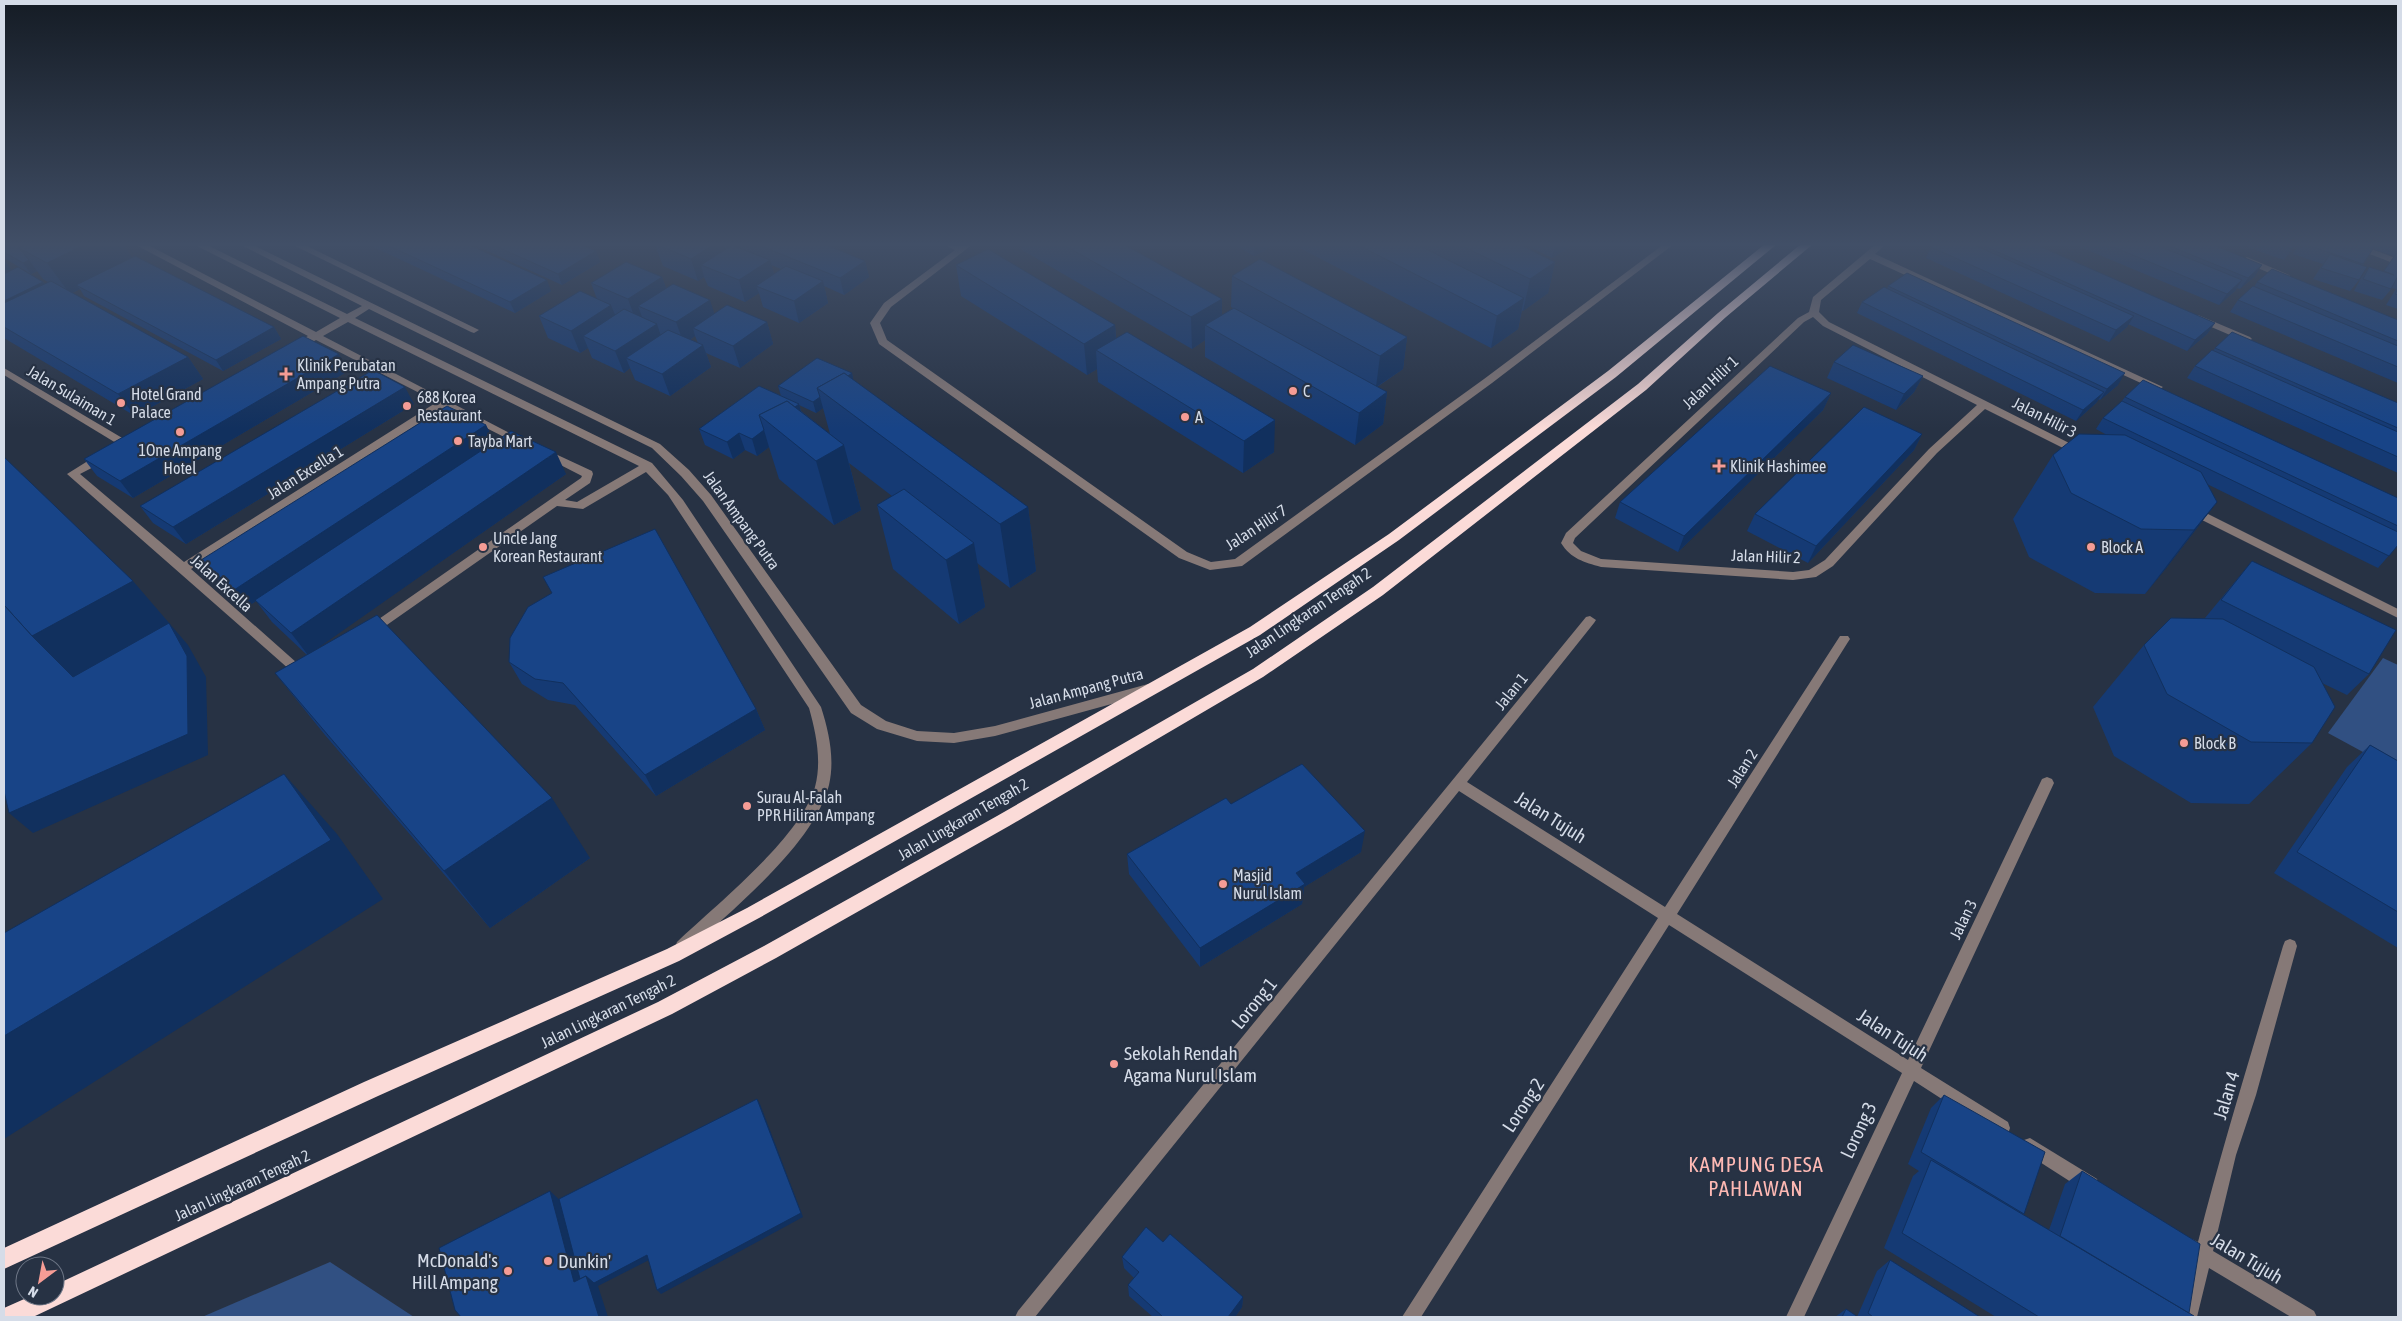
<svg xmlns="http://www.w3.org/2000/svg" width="2402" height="1321" font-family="'Asap Condensed',sans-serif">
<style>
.green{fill:#315082}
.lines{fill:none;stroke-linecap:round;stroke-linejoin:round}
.minor{fill:#867977;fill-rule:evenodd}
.highway{fill:#fbdbd8;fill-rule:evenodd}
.wall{fill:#153a74;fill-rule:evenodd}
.shaded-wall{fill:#11305e}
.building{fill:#184487;stroke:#11305e}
.poi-dot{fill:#f59c95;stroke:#273244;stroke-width:2}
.labels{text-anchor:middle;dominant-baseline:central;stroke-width:4.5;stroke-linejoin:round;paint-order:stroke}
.poi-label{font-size:16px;fill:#d5dce8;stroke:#273244;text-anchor:start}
.street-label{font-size:16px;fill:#d5dce8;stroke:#273244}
.near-street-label{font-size:19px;fill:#d5dce8;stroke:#273244}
.near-poi-label{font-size:19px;fill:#d5dce8;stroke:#273244;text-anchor:start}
.near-neighbourhood-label{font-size:21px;letter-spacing:1px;fill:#feb9b4;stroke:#273244}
</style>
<rect width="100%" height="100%" fill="#273244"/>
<!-- green -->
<g class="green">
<path d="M2383,658l15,7v106l-70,-38z"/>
<path d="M330,1262l84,55h-212z"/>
</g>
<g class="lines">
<!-- minor -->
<g class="minor">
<path d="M134,244h12l170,88 24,-14 -147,-74h12l142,70 15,-8 -123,-62h12l409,200 29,26 22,25 150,210 25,16 31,10 37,2 41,-7 153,-42 5,2 1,3 -1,3 -5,2 -153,42 -41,7 -37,-2 -40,-12 -26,-16 -148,-212 -22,-25 -29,-28 -283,-139 -14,9 297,145 31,37 138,207c8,25 14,52 8,78 -15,60 -98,125 -142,167l-5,2 -5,-2 -2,-5 2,-5c39,-37 123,-104 138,-155 7,-26 1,-54 -6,-79l-141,-213 -22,-23 -63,37 -26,-3 -183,128h-8l-2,-3 2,-3 215,-150 1,-2 -41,-21 -1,-2 1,-2h8l43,20 1,3 -3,9 -25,17 12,2 62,-36 -291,-144 -25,14 204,106 -5,3 -4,-1 -73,-37 -254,162 106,94 14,3 2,3 -2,3 -4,2 -17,-4 -223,-196 32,-20h8l1,3 -1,3 -27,14 104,88 253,-160 -121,-62 -18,10h-8v-4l18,-10z"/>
<path d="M291,244h12l176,86 -5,3 -3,-1z"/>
<path d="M943,244l17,2 13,-2 -82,63 -11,16 7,17 300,212 24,10 24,-3 249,-180 180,-135h10l-182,139 -250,183 -32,4 -31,-12 -300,-214 -9,-21 14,-20 71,-53z"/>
<path d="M1876,244h10l-11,10 288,133 -5,3 -4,-1 -284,-130 -49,41 -2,12 10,10 254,128 1,2 -1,2h-8l-90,-45 -48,44 -104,113 -17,11 -23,3 -192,-13c-17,-5 -30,-8 -40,-24l5,-10 232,-215 11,-6 4,-15zM1813,317l10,9 154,79 -48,44 -104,111 -16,10 -16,2 -192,-13 -20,-8 -8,-8 2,-5 229,-216z"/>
<path d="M2344,244h14l40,15v6z"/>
<path d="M2247,257l42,18 2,2 -2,2h-6l-39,-17 -2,-2z"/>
<path d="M2198,315l52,22 2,2 -5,3 -3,-1 -49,-21v-4z"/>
<path d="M4,368l125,74 1,2 -1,2h-8l-117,-71z"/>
<path d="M2190,505l208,104v9l-212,-106 -2,-3z"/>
<path d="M1590,616l6,4 -2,3 -127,159 198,125 175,-271h8l2,3 -2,3 -171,272 231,146 134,-281 5,-2 5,2 2,4 -133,285 87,54 2,6 -2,6 -6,2 -6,-2 -82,-53 -110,236h-18l116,-244 -233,-148 -248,392h-19l256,-399 -199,-127 -424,526h-20l3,-6 568,-694z"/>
<path d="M2290,939l5,2 2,5 -41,149 -20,60 -23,96 101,60 3,6h-26l-82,-49 -12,49h-18l15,-58 -14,-8 -3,-6 3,-6 6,-3 12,6c25,-99 56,-197 85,-296l2,-5z"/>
<path d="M2030,1138l67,41 2,6 -2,6 -6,2 -6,-2 -61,-39 -2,-6 2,-6z"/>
</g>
<!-- highway -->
<g class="highway">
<path d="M1765,244h12l-161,133 -217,163 -139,95 -501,283 -80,43 -301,135 -374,173v-21l360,-166 303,-133 80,-41 503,-281 139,-93 219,-163z"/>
<path d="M1801,244h12l-87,73 -80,73 -263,205 -120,82 -254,149 -233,132 -104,56 -639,303h-29v-9l27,-12h24v-11l603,-283 106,-56 233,-130 256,-147 120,-82 265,-203 80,-71z"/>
</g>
</g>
<!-- wall -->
<g class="wall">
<path d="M4,244h119l9,14 142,69 7,12 -58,32 -139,-75 -4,-7 -8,4 116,64 15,22 -68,37 -131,-78v-78l7,10 32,12 2,2 3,-2 -5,-3 -6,-8 -6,3 -27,-16z"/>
<path d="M367,244h100l84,47 -36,22z"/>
<path d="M472,244h108l16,7 4,11 -38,23z"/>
<path d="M824,244l41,17 4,16 -25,18 -20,-9 4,17 -29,20 -36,-16 -4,-14 -14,9 -37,-16 -4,-9 -6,4 -35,-15 -8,-21zM771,265l10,4 -7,5z"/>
<path d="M1021,244h102l99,55v16l11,-7 -2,-1 1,-31 175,61 -4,32 -26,18 10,5 -4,32 -28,21 -150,-88v-17l-13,9 -170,-99z"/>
<path d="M1142,244h15l-4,4z"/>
<path d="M1233,244h43l-22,12z"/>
<path d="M1300,244h218l37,18 -7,31 -25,18 -1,-1 -4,19 -27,19 -191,-100z"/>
<path d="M1524,244h49l-21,14z"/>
<path d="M1935,244h99l181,79 -8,11 -20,17 -59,-27 -1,3 -18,15 -183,-84 5,-11z"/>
<path d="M2073,244h138l44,32 -15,13 -3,-1 -2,3 -16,14z"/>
<path d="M2240,244h16l-3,5z"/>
<path d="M2258,244h39l-13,16 -29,-10z"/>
<path d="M2300,244h98v65l-12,-4 10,-16 -4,-1 -10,12 -28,-9 7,-13 8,-11 14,5 11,-16 -21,-7 -10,16 -4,15 -9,11 -37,-12 10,-15 -30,-10z"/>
<path d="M956,265l159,60 1,13 158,114 -31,21 -145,-91 -1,-13 -10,6 -126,-79z"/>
<path d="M662,277l4,11 48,25 53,9 6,22 -33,24 -34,-15 5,14 -41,29 -35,-16 -5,-12 -6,5 -32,-15 -4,-10 -8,5 -32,-15 -9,-22 58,-17 -6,-16zM695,336l3,7 -8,-3z"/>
<path d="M2257,282l141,38v63l-168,-71 8,-12 16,-13z"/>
<path d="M1888,286l230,99 -18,15 -1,-1 -3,4 -20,18 -219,-108 5,-11 25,-13z"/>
<path d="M2215,348l183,55v70l-211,-95 8,-12 18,-15z"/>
<path d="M1834,362l89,14 -9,16 -18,18 -69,-32z"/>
<path d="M348,371l-215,127 -36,-22 -13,-17z"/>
<path d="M852,373l1,7 175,127 8,64 -26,17 -33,-25 8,44 -26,17 -66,-55 -16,-64 15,-9 -43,-33 12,47 -27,15 -55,-46 -10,-32 -12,9 -12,-6 -12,9 -28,-14 -6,-16 82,-33 -3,-10zM799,405l17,8 7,-5 7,26 -29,-23z"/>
<path d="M1831,393l-8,17 -145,142 -63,-34 5,-16z"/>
<path d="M2125,397l273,101v47l-20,23 -171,-84 10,18 -50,65 -22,27 -50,-1 -66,-36 -16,-38 40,-64 54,-20 -11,-6 7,-11 19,-17z"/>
<path d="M414,404l-228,140 -33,-21 -13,-17z"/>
<path d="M486,425l8,17 72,32 -256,179 280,205 -100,70 -165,-193 -50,-62 32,-18 -35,-33 -16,-21 -9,6 -33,-31 -13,-16z"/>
<path d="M1922,434l-8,16 -106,113 -61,-32 8,-17z"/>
<path d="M2252,561l117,113 -22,21 -25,-12 -10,60 -63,61 -58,-1 -77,-47 -21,-49 51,-62 61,-27z"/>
<path d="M543,577l213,132 9,21 -109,66 -81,-91 -27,-5 -26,-16 -13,-22 43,-69z"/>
<path d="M2370,745l28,16v187l-124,-75 73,-106z"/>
<path d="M1231,804l130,48 -57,35 -2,17 -102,63 -71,-93 -2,-20z"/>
<path d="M1944,1095l80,119 -1,1 26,15 16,-46 17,-13 107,142 5,4h-198l-112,-69 29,-72 6,-5 -11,-7 23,-56z"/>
<path d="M1163,1242l80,55 -1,10 -7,10h-82l-24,-21 -1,-11 6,-7 -10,-10 -2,-11z"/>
<path d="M1890,1260l90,57h-145l11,-8 11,8 20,-46z"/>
</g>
<!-- shaded-wall -->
<g class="shaded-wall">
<path d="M63,244h60l12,18 -59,23 4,4 -10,5 -23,-31z"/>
<path d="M714,244h10l5,17 -28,4 3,12 -6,4 -7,-22z"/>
<path d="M1153,244h4l-4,4z"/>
<path d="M1256,244h20l-22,12v-11z"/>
<path d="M1555,244h18l-21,14z"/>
<path d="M2296,244h1l-13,16 8,-11z"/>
<path d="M596,251l4,11 -38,23 -4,-11z"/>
<path d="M4,260l15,20 -15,8z"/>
<path d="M29,260l8,11 -6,3 -8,-11z"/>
<path d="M770,260l6,21 -20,5 3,7 -14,9 -6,-22z"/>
<path d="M865,261l4,16 -25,18 -4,-17z"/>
<path d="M1555,262l-7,31 -25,18 7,-32z"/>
<path d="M2262,265l-7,11 -15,13 8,-11z"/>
<path d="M662,277l8,22 -32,7 4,11 -6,4 -8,-22z"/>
<path d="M547,280l4,11 -36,22 -5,-11z"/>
<path d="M2242,280l-7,11 -16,14 8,-11z"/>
<path d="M823,281l5,22 -29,20 -5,-22z"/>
<path d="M43,282l13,16 -52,25v-22z"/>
<path d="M1524,298l-6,31 -27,19 6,-32z"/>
<path d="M1222,299v31l-17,-5v15l-13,9 -1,-32z"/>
<path d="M710,300l7,22 -24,6 2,8 -11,8 -8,-22z"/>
<path d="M611,305l9,22 -37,9 5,12 -8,5 -9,-22z"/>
<path d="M2134,316l-7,11 -18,15 7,-12z"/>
<path d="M767,322l6,22 -33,24 -7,-22z"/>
<path d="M2215,323l-8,11 -20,17 8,-11z"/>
<path d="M657,324l7,21 -38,13 4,10 -6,5 -9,-22z"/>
<path d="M1115,325l2,32 -21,-7 1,19 -10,6 -3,-31z"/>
<path d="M274,327l7,12 -58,32 -7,-11z"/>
<path d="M1407,337l-4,32 -27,18 4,-31z"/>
<path d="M703,345l8,22 -41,29 -8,-22z"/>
<path d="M339,354l9,17 -215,127 -13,-17z"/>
<path d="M188,357l15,22 -68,37 -17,-22z"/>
<path d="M852,373l2,11 -29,9z"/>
<path d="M2125,373l-7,12 -18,15 7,-11z"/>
<path d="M1923,376l-9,16 -18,18 8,-16z"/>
<path d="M405,387l9,17 -228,140 -13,-17z"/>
<path d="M1387,392l-4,32 -28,21 4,-32z"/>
<path d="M2104,392l-8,11 -20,18 7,-11z"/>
<path d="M1831,393l-8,17 -145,142 6,-16z"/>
<path d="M820,397l3,11 -7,5 -3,-11z"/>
<path d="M799,404l4,17 -32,4z"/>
<path d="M1275,420l-1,32 -31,21 1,-32z"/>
<path d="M486,425l8,17 -247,165 -13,-17z"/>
<path d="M764,430l5,17 -12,9 -5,-17z"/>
<path d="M739,433l6,17 -12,9 -6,-17z"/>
<path d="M1922,434l-8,16 -106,113 8,-17z"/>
<path d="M844,445l17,65 -27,15 -18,-64z"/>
<path d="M556,452l10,22 -258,181 -17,-22z"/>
<path d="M2217,502l-50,65 -22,27 49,-64z"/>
<path d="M1028,507l8,64 -26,17 -10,-64z"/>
<path d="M974,543l11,64 -26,17 -13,-64z"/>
<path d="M133,581l55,64 18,32 2,78 -175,78 -24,-20 85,-114 -62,-63z"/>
<path d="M756,709l9,21 -109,66 -11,-21z"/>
<path d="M284,774l53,60 46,65 -379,240v-103z"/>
<path d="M552,798l38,60 -100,70 -46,-57z"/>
<path d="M1365,831l-4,21 -57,35 -2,17 -102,63v-19l96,-75z"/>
<path d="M757,1099l3,5 43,113 -142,77 -4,-4z"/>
<path d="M550,1191l13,12 23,73 61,-21 4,4 -53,27 10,31h-9l-25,-35z"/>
<path d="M1243,1297l-1,10 -7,10h-7z"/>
</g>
<!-- building -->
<g class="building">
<path d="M4,244h24l-9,4 10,12 -6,3 -19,-11z"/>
<path d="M28,244h58l-39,19 -28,-15z"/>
<path d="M385,244h82l80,36 -37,22z"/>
<path d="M491,244h89l16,7 -38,23z"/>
<path d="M656,244h58l-23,15z"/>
<path d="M756,244h68l41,17 -25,17z"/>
<path d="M1062,244h61l99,55 -31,18z"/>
<path d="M1356,244h60l108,54 -27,18z"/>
<path d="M1458,244h60l37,18 -25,17z"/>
<path d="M1935,244h37l162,72 -18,14 -185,-83z"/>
<path d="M1980,244h54l181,79 -20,17z"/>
<path d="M2106,244h48l88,36 -15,14z"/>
<path d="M2165,244h46l51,21 -14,13z"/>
<path d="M2278,244h18l-4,5z"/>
<path d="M2304,244h72l-13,20z"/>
<path d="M732,245l38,15 -31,20 -38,-15z"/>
<path d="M988,249l127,76 -31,19 -128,-79z"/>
<path d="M2398,251v25l-7,13 -28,-10 6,-12 25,8 -10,-4z"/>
<path d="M2330,254l37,13 -8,13 -38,-12z"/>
<path d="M135,256l139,71 -58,33 -140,-75z"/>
<path d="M1260,259l147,78 -27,19 -148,-80z"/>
<path d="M626,262l36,15 -34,22 -37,-16z"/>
<path d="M786,266l37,15 -29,20 -38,-15z"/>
<path d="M18,267l25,15 -39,19v-27z"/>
<path d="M2272,269l126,51v21l-141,-59z"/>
<path d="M1907,273l218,100 -18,16 -219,-103z"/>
<path d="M51,281l137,76 -70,37 -114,-67v-24z"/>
<path d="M673,284l37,16 -34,22 -38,-16z"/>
<path d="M2253,286l145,60v21l-160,-67z"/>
<path d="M1884,287l220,105 -21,18 -221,-108z"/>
<path d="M2398,288v7l-3,-1z"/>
<path d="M580,291l31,14 -40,26 -32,-15z"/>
<path d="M727,305l40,17 -34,24 -40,-18z"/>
<path d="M1234,308l153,84 -28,21 -154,-88z"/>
<path d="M624,309l33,15 -42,27 -32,-15z"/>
<path d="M668,330l35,15 -41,29 -36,-16z"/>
<path d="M1127,332l148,88 -31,21 -148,-91z"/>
<path d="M2232,332l166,71v25l-183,-80z"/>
<path d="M303,336l36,18 -219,127 -36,-22z"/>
<path d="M1853,345l70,31 -19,18 -70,-32z"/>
<path d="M2212,350l186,82v25l-203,-91z"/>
<path d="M817,358l35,15 -4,3 -4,-3 -27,15 3,9 -7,5 -35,-16z"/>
<path d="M1770,366l61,27 -147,143 -64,-34z"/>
<path d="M373,370l32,17 -232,140 -33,-21z"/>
<path d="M844,373l184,134 -28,17 -183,-136z"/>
<path d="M2143,380l255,118v28l-273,-129z"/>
<path d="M759,386l40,18 -4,3 -8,-6 -28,14 5,15 -12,9 -13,-6 -12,9 -28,-13z"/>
<path d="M787,401l57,44 -28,16 -57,-46z"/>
<path d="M2122,401l276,131v13l-9,11 -286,-138z"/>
<path d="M447,406l39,19 -252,165 -33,-30z"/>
<path d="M1864,407l58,27 -106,112 -61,-32z"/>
<path d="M511,431l45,21 -265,181 -36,-33z"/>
<path d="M2079,434l46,1 76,37 16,30 -23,28 -53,-1 -70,-36 -18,-38z"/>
<path d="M4,457l129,124 -101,55 -28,-31z"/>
<path d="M904,489l70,54 -28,17 -69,-55z"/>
<path d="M655,529l101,180 -111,66 -82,-92 -28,-4 -26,-17 1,-24 18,-31 24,-14 -9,-16z"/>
<path d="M2252,561l144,69 -27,44 -148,-74z"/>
<path d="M4,605l28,31 41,41 96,-54 18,33 1,78 -179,79 -5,-22z"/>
<path d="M377,615l175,183 -108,73 -169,-198z"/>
<path d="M2171,618l52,1 91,48 21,40 -23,36 -61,-1 -84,-48 -23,-49z"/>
<path d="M2370,745l28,16v151l-101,-60z"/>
<path d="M1302,764l63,67 -69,42 9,11 -105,64 -73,-94 99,-56 5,6z"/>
<path d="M284,774l47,66 -327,196v-103z"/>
<path d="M1944,1095l101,57 -21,62 -103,-62z"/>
<path d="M757,1099l44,114 -144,77 -10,-35 -53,28 -8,-7 -6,3 -21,-80z"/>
<path d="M1931,1160l263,156v1h-155l-137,-84z"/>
<path d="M2082,1171l118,73 -11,69 -129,-77z"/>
<path d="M550,1191l24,91 12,-6 13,41h-138l-6,-7 -16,-62z"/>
<path d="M1146,1227l17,15 7,-8 73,63 -15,20h-65l-35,-32 11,-13 -17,-15z"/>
<path d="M1890,1260l90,57h-107l-5,-4z"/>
<path d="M1846,1309l12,8h-16z"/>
</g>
<!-- sky -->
<linearGradient id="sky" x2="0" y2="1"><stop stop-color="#151c25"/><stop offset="0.57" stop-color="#414f67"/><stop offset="1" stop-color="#414f67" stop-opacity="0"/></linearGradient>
<rect width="2402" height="429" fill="url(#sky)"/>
<!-- markers -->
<g class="poi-dot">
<path d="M283.5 366.5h5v5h5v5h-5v5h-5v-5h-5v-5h5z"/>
<circle cx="1293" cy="391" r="5"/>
<circle cx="121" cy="403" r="5"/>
<circle cx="407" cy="406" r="5"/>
<circle cx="1185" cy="417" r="5"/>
<circle cx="180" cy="432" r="5"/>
<circle cx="458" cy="441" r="5"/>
<path d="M1716.5 458.5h5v5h5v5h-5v5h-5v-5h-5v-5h5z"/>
<circle cx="483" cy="547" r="5"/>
<circle cx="2091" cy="547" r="5"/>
<circle cx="2184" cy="743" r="5"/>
<circle cx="747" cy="806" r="5"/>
<circle cx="1223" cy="884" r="5"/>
<circle cx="1114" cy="1064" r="5"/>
<circle cx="548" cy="1261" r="5"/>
<circle cx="508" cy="1271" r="5"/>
</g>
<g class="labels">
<!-- poi labels -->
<g class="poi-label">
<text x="297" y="365">Klinik Perubatan<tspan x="297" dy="18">Ampang Putra</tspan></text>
<text x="1303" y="391">C</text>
<text x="131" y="394">Hotel Grand<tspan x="131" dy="18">Palace</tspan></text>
<text x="417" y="397">688 Korea<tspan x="417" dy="18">Restaurant</tspan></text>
<text x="1195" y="417">A</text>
<text x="468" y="441">Tayba Mart</text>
<text x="180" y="450" text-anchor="middle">1One Ampang<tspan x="180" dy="18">Hotel</tspan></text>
<text x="1730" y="466">Klinik Hashimee</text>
<text x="493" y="538">Uncle Jang<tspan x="493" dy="18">Korean Restaurant</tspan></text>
<text x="2101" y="547">Block A</text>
<text x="2194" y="743">Block B</text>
<text x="757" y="797">Surau Al-Falah<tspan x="757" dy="18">PPR Hiliran Ampang</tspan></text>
<text x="1233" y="875">Masjid<tspan x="1233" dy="18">Nurul Islam</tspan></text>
</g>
<!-- street labels -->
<g class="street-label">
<text transform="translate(1710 382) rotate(-43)">Jalan Hilir 1</text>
<text transform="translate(72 395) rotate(31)">Jalan Sulaiman 1</text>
<text transform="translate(2045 417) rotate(27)">Jalan Hilir 3</text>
<text transform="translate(305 472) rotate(-32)">Jalan Excella 1</text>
<text transform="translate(742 520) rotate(54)">Jalan Ampang Putra</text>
<text transform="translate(1256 527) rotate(-33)">Jalan Hilir 7</text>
<text transform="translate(1766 556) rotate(2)">Jalan Hilir 2</text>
<text transform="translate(222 583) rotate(42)">Jalan Excella</text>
<text transform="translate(1308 612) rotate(-34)">Jalan Lingkaran Tengah 2</text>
<text transform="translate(1086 688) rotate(-15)">Jalan Ampang Putra</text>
<text transform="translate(1511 691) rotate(-51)">Jalan 1</text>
<text transform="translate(1742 768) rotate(-57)">Jalan 2</text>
<text transform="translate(963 819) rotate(-30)">Jalan Lingkaran Tengah 2</text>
<text transform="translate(1963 919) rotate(-64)">Jalan 3</text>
<text transform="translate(608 1011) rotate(-26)">Jalan Lingkaran Tengah 2</text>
<text transform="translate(242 1185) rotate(-25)">Jalan Lingkaran Tengah 2</text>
</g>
<!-- near-street labels -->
<g class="near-street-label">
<text transform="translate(1551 817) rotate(32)">Jalan Tujuh</text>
<text transform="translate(1254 1003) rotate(-51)">Lorong 1</text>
<text transform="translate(1893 1035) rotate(33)">Jalan Tujuh</text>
<text transform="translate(2226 1095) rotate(-73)">Jalan 4</text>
<text transform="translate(1523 1105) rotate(-57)">Lorong 2</text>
<text transform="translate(1858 1130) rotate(-65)">Lorong 3</text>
<text transform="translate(2247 1258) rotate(31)">Jalan Tujuh</text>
</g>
<!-- near-poi labels -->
<g class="near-poi-label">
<text x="1124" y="1053">Sekolah Rendah<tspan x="1124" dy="22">Agama Nurul Islam</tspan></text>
<text x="498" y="1260" text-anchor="end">McDonald's<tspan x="498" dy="22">Hill Ampang</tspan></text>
<text x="558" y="1261">Dunkin'</text>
</g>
<!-- near-neighbourhood labels -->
<g class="near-neighbourhood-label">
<text x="1756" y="1164">KAMPUNG DESA<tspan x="1756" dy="24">PAHLAWAN</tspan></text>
</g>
</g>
<!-- border -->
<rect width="2402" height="1321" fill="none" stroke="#d5dce8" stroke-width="10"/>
<!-- north arrow -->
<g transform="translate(40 1281) rotate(212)"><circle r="24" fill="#273244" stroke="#6d7686"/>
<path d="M0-4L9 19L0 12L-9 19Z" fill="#f59c95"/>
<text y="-8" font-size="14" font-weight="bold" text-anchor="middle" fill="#d5dce8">N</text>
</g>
</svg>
